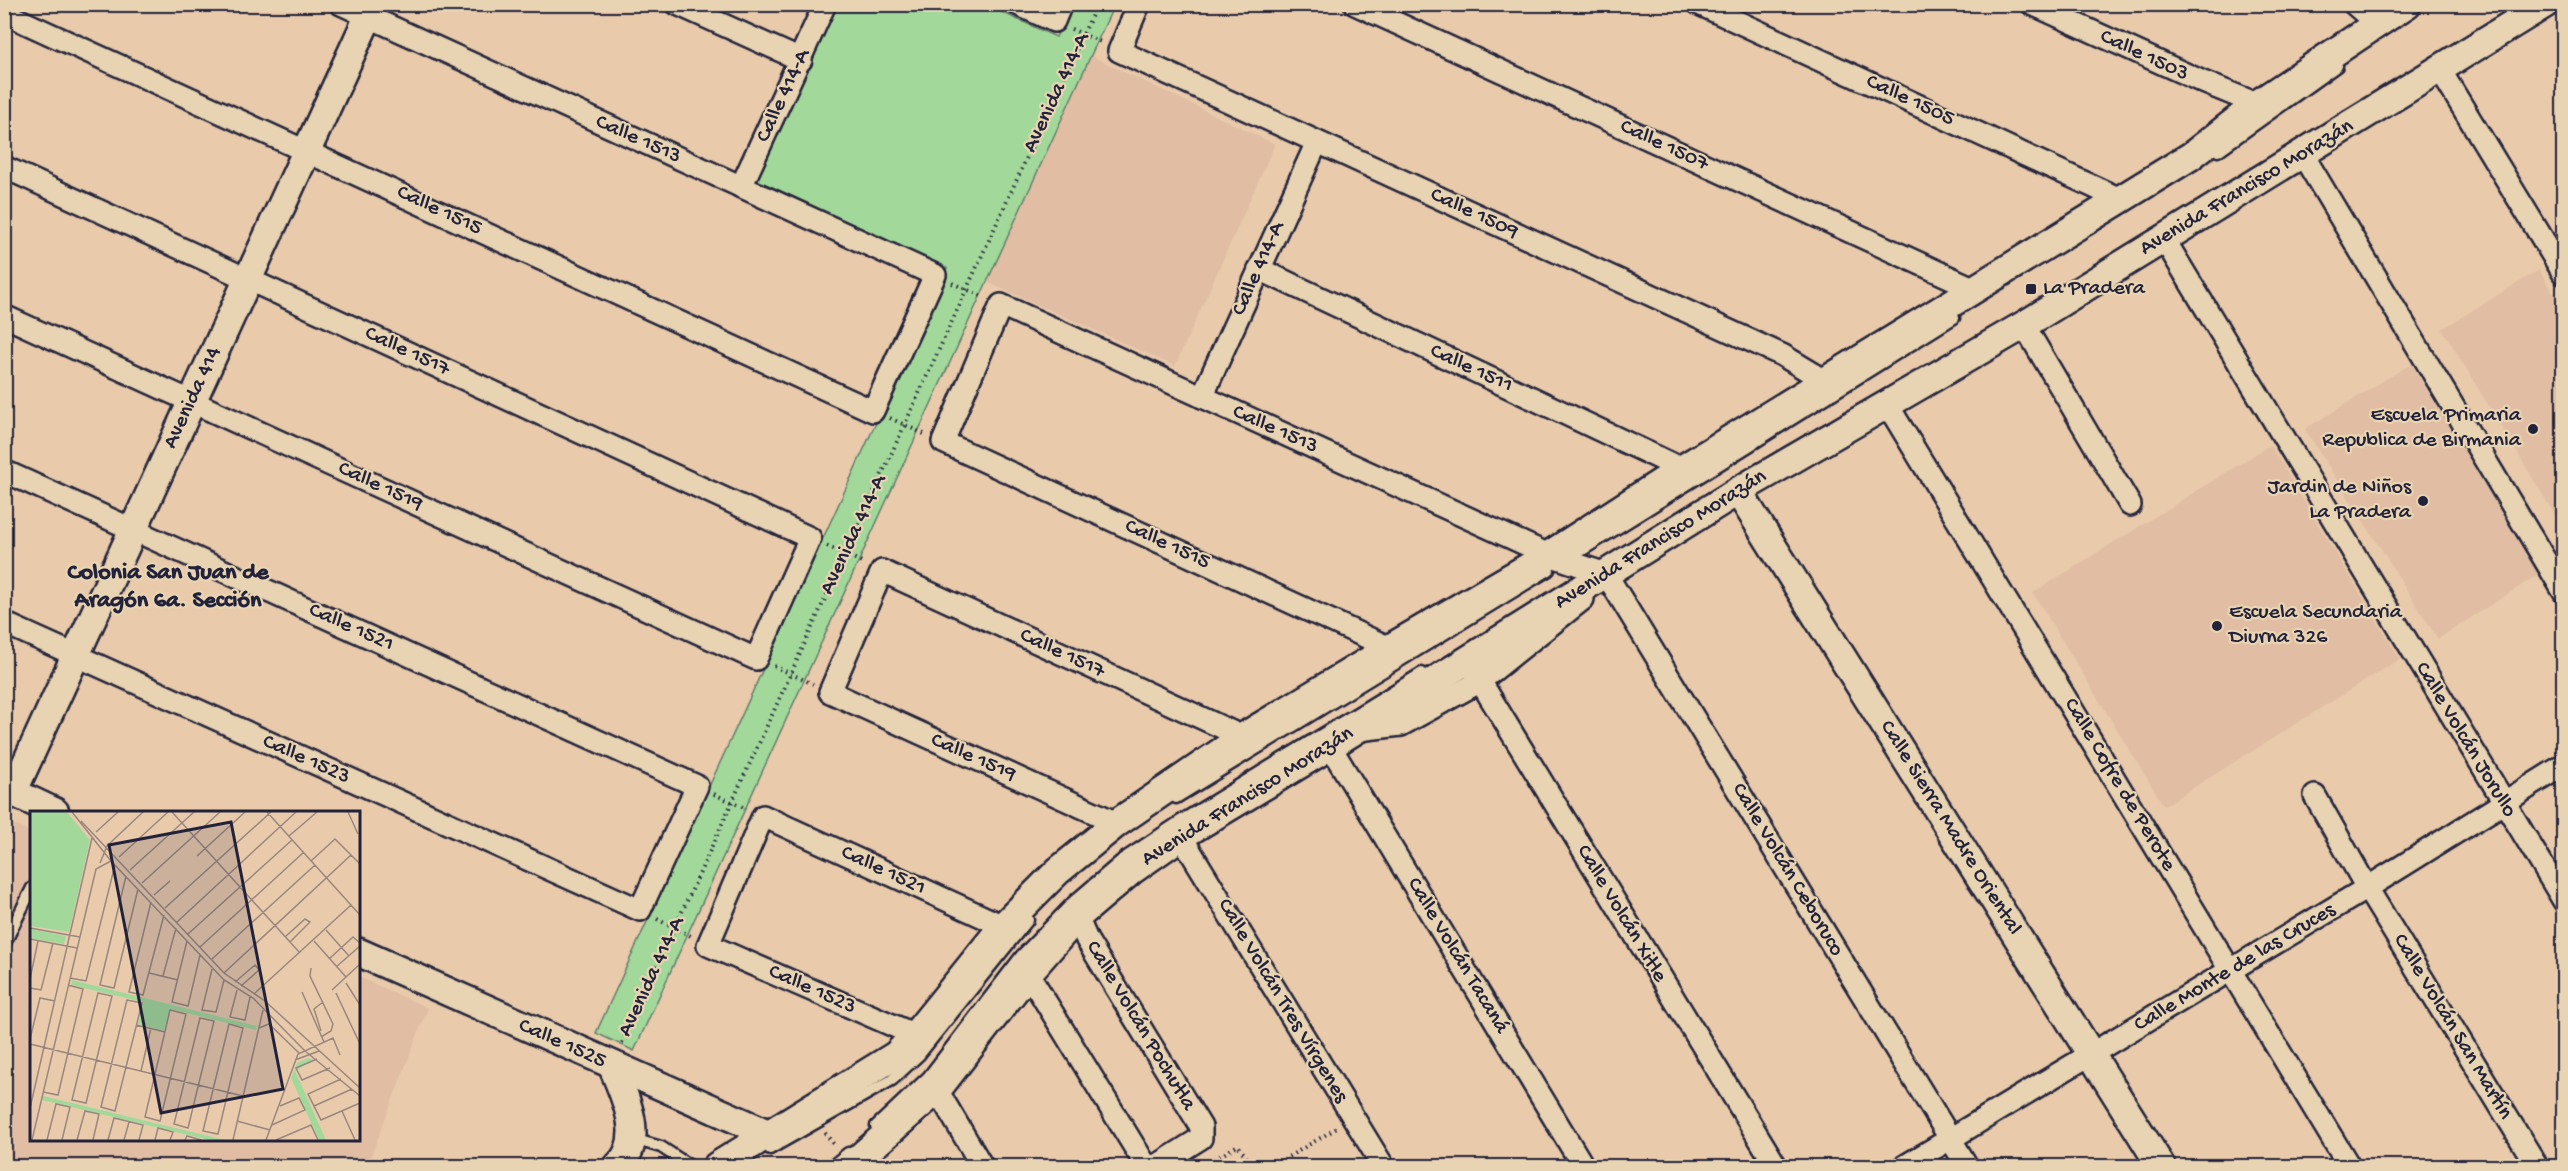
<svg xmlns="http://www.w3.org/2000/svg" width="2568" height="1171" font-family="'Gochi Hand',sans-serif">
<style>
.built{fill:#e0bda3}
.green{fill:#a3d89b;stroke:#627d6b;stroke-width:1.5}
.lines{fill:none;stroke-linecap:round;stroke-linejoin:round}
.service-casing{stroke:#22223b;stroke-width:15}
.minor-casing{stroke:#22223b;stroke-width:26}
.tertiary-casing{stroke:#22223b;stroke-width:32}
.path{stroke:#22223b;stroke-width:4;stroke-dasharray:1.5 4.5;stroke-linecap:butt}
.service{stroke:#e8d4b2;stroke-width:10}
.minor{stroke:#e8d4b2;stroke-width:21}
.tertiary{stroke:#e8d4b2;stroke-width:27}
.poi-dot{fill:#22223b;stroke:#e8d4b2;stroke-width:2}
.labels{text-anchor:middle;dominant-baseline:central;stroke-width:4.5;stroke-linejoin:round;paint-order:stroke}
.street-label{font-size:22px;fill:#22223b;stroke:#e8d4b2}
.poi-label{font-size:22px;fill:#22223b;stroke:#e8d4b2;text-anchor:start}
.neighbourhood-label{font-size:24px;font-weight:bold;fill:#22223b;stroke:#e8d4b2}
.inset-road{fill:none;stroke:#99877f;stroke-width:1.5}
.view{fill:#22223b;fill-opacity:0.15;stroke:#22223b;stroke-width:3}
.inset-edge{fill:none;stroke:#22223b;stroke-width:3}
</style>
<rect width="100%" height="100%" fill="#e9cbac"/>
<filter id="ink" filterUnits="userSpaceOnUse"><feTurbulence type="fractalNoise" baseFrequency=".0167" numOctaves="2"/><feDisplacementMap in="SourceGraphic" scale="12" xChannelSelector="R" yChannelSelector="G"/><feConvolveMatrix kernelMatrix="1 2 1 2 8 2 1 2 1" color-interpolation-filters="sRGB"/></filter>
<g filter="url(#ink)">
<!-- built -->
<g class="built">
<path d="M1091,56l184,88 -100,222 -188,-84z"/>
<path d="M2539,270l24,40v218l-121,-199z"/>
<path d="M2411,364l128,210 -101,65 -133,-210z"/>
<path d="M2270,445l130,214 -236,147 -131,-213z"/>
<path d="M4,820l27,12 1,308h326l1,-163 69,31 -61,158h-346l-16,-9z"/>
</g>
<!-- green -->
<path class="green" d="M836,5h150l70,32 15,-32h43l-480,1046 -38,-18 351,-765 -192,-89z"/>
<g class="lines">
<defs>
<g id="service">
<path d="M2218,151l119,-85"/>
<path d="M1565,561l389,-243"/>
<path d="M1176,798l373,-228"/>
<path d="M4,945l28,-57"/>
<path d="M876,1126l52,-49 93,-121 53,-55 49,-42 59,-39 240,-147"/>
<path d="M633,1139l28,8 29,19"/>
<path d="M770,1149l122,-69 27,-25 109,-135"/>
<path d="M832,1166l16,-13"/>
</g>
<g id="minor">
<path d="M677,4l124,56"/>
<path d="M1017,4l37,17 7,-17"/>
<path d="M1139,4l-20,47 663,304 45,27"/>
<path d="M1355,4l618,284"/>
<path d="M1699,4l421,195"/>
<path d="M2032,4l171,78 54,22"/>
<path d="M2354,4l23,20"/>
<path d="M4,13l869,398 62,-136 -594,-271"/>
<path d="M2440,70l124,204"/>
<path d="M2303,155l261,437"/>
<path d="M4,167l806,371 -54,121 -752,-343"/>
<path d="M741,187l84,-183"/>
<path d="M2164,239l400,662"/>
<path d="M1259,269l423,200"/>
<path d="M2024,325l106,180"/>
<path d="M1202,397l115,-255"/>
<path d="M1887,404l462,762"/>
<path d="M4,471l693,315 -57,124 -636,-287"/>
<path d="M1606,574l361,592"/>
<path d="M1390,648l-447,-206 58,-137 548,250 57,19"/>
<path d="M1468,661l308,505"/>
<path d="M1358,730l43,-5 78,-43 104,-83"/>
<path d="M1330,746l253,420"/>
<path d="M2315,796l52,92 170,278"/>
<path d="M1117,823l-287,-131 52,-121 361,166"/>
<path d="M1181,836l202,330"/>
<path d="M1028,973l117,191 9,2 4,-1 43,-27v-11l-114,-187 -10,-23"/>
<path d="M915,1035l-207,-90 55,-129 240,110"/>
<path d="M937,1090l45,76"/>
<path d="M1905,1166l462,-278 197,-123"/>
</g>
<g id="tertiary">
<path d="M1738,491l423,675"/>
<path d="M4,788l51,24"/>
<path d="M13,792l361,-788"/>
<path d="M358,952l409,181"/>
<path d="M612,1065c12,30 35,74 6,101"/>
<path d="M717,1166l179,-111 19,-20 88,-109 55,-55 59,-48 126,-86 147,-89 159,-93 133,-86 509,-313 66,-52 150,-100"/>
<path d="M850,1166l87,-76 91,-117 49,-56 54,-46 50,-35 149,-90 408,-255 286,-166 521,-321"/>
</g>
</defs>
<!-- service casing -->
<use href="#service" class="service-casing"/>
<!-- minor casing -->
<use href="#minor" class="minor-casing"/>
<!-- tertiary casing -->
<use href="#tertiary" class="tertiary-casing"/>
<!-- path -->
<g class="path">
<path d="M1071,29l32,14"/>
<path d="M952,283l32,14"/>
<path d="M890,418l34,16"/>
<path d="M827,546l37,17"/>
<path d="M774,666l39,18"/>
<path d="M714,794l31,14"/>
<path d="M657,919l34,17"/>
<path d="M622,1043l475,-1039"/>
<path d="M825,1133l10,13"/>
<path d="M1204,1166l34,-21 14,21"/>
<path d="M1273,1166l64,-38"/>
</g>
<!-- service -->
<use href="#service" class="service"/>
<!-- minor -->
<use href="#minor" class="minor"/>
<!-- tertiary -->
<use href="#tertiary" class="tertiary"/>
</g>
</g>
<!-- markers -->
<g class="poi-dot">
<rect x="2025" y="283" width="12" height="12" rx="3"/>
<circle cx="2533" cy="429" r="6"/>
<circle cx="2423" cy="501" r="6"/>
<circle cx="2217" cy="626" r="6"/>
</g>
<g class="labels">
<!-- street labels -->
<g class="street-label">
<text transform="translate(2144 56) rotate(25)">Calle 1503</text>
<text transform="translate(1057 93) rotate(-65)">Avenida 414-A</text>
<text transform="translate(784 96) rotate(-65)">Calle 414-A</text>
<text transform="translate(1910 101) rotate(25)">Calle 1505</text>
<text transform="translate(638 140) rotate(24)">Calle 1513</text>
<text transform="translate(1664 146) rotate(25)">Calle 1507</text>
<text transform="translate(2247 188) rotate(-31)">Avenida Francisco Morazán</text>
<text transform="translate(439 211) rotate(25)">Calle 1515</text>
<text transform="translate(1474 214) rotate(25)">Calle 1509</text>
<text transform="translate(1259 269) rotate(-66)">Calle 414-A</text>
<text transform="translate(407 352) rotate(25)">Calle 1517</text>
<text transform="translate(1471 369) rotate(25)">Calle 1511</text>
<text transform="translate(193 398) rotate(-65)">Avenida 414</text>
<text transform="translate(1275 430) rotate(24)">Calle 1513</text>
<text transform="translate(380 487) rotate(25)">Calle 1519</text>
<text transform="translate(854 535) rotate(-65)">Avenida 414-A</text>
<text transform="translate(1661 540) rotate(-32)">Avenida Francisco Morazán</text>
<text transform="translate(1167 545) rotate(25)">Calle 1515</text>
<text transform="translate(351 628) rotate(24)">Calle 1521</text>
<text transform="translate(1062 654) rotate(25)">Calle 1517</text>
<text transform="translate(2465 740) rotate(59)">Calle Volcán Jorullo</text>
<text transform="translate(973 758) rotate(24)">Calle 1519</text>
<text transform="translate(306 760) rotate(24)">Calle 1523</text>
<text transform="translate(2119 785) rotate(59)">Calle Cofre de Perote</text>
<text transform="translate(1248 797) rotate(-32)">Avenida Francisco Morazán</text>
<text transform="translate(1950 828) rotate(58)">Calle Sierra Madre Oriental</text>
<text transform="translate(1787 870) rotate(59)">Calle Volcán Ceboruco</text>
<text transform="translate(883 871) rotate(25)">Calle 1521</text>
<text transform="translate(1621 914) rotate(59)">Calle Volcán Xitle</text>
<text transform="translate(1457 956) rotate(59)">Calle Volcán Tacaná</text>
<text transform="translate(2235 968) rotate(-31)">Calle Monte de las Cruces</text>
<text transform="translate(652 977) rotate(-65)">Avenida 414-A</text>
<text transform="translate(812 990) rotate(24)">Calle 1523</text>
<text transform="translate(1282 1001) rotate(59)">Calle Volcán Tres Vírgenes</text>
<text transform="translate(1140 1026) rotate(59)">Calle Volcán Pochutla</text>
<text transform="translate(2452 1027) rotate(59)">Calle Volcán San Martín</text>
<text transform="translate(562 1044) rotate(24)">Calle 1525</text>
</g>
<!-- poi labels -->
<g class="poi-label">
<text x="2043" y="289">La Pradera</text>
<text x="2521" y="416" text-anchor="end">Escuela Primaria<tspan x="2521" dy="25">Republica de Birmania</tspan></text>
<text x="2411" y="488" text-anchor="end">Jardin de Niños<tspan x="2411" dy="25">La Pradera</tspan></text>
<text x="2229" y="613">Escuela Secundaria<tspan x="2229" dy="25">Diurna 326</tspan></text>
</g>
<!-- neighbourhood labels -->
<g class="neighbourhood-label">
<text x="168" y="573">Colonia San Juan de<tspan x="168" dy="28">Aragón 6a. Sección</tspan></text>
</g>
</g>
<!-- overview -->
<g transform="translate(30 811)">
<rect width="330" height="330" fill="#e9cbac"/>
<path d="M0,1h37l23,28 -21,92 -39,-6zM0,118l36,7 -2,8 -34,-6zM42,169l185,46 -1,4 -86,-21 -6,22 -26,-7 5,-22 -72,-17zM278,247l6,2 -19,11 31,69h-7l-28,-62 6,-15zM13,285l182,44h-16l-167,-40z" fill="#a3d89b"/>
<path class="inset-road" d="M42,1l39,49 113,119 29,18 52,53 55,45M142,1l128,141M237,1l93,103M318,1l10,22M51,10l143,152 41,28 95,87M66,21l22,-20M259,25l28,-24M167,45l48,-44M89,46l49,-45M281,50l24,-22 25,25M70,52l7,-17 36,-34M100,59l64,-58M96,65l-26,109 14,3 24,-99M112,72l78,-71M124,84l16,-14M121,91l-22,90 14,3 21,-80M135,97l106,-96M147,111l119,-110M0,117l50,9M296,119l23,26M158,123l104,-94M255,126l20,-18 5,3 -20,20M0,128l47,9M157,130l-15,61 16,4 12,-51M284,130l32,36M170,136l104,-95M182,148l103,-94M299,148l24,-22 7,6M306,156l24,-21M281,157l-1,8 23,48 -2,7 -10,6M182,158l-10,41 14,2 8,-32M119,162l29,7M194,162l127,-118M133,165l13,-48M40,167l16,3 29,-116M0,168l8,-38M205,171l20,-17 4,5 -18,16M316,172l14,22M0,177l11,2 12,-47M207,179l-7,27 15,3 5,-23M302,179l28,-26M272,181l22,50M68,182l14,3 -26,107 -14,-3zM225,182l96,-88M306,182l24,51M97,189l15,3 -27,108 -14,-4zM140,199l16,4 -26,107 -15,-4zM170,207l14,3 -26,107 -14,-4zM199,213l14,4 -25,106 -15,-3zM106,214l29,7M229,217l10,-4 30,29M291,220l-7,-22 9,-7M0,228l10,-41 15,3M0,233l213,52M287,248l-21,9 6,12 28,-12M265,249l24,-9M111,260l10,-43M311,268l-33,15 13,26 39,-17M13,281l15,3 25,-106 -15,-4M284,295l38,-17M0,297l62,-270M312,300l13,29M207,310l33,9M242,314l33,-15 -6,-12 -19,8M2,329l64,-271 15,-8M17,329l9,-36 14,3 -8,33M47,329l8,-29 14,3 -6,26M78,329l6,-22 29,7 -4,15M94,329l5,-18M125,329l3,-12 15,4 -3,8M155,329l2,-4 14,4M203,329l30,-130M236,329l32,-86 35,-16 7,17M246,329l35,-15 7,15"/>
<path class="view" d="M201,11l52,267 -122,24 -52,-268z"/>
<rect width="330" height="330" class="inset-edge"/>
</g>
<!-- margin -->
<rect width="2568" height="1171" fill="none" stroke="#e8d4b2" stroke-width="24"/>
<rect x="12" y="12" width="2544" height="1147" fill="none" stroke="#22223b" stroke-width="2" filter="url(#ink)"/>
</svg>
